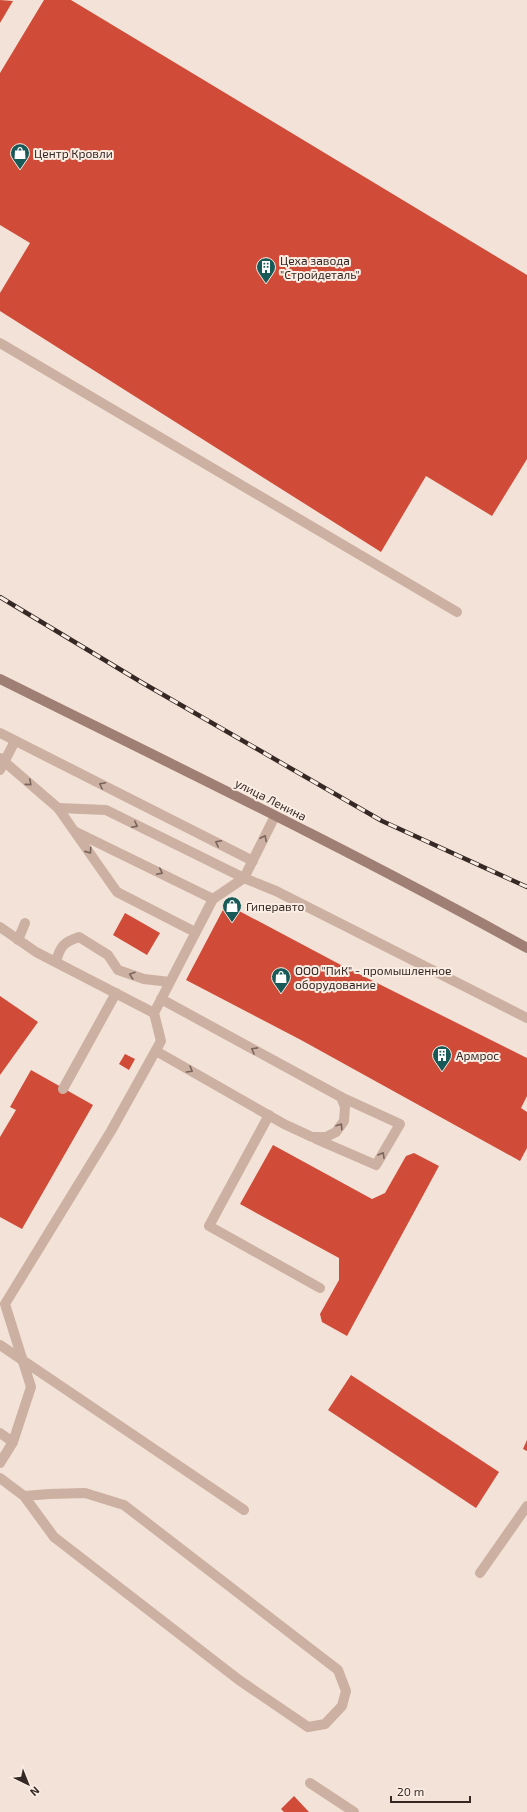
<svg xmlns="http://www.w3.org/2000/svg" width="527" height="1812" font-family="'Exo 2',sans-serif">
<style>
.building{fill:#d04b38}
.lines{fill:none;stroke-linecap:round;stroke-linejoin:round}
.service{stroke:#ccb0a2;stroke-width:10}
.secondary{stroke:#9f7e74;stroke-width:10}
.rail-casing{stroke:#362825;stroke-width:4.5}
.rail{stroke:#faede3;stroke-width:3;stroke-dasharray:9;stroke-linecap:butt}
.oneway{stroke:#7a655d}
.labels{text-anchor:middle;dominant-baseline:central;stroke-width:4;stroke-linejoin:round;paint-order:stroke}
.poi-label{font-size:12px;fill:#362825;stroke:#faede3;text-anchor:start}
.street-label{font-size:12px;fill:#362825;stroke:#faede3}
</style>
<rect width="100%" height="100%" fill="#f3e2d7"/>
<!-- building -->
<g class="building">
<path d="M0,0l13,1 -13,22z"/>
<path d="M44,0h27l456,275v184l-35,57 -66,-40 -45,76 -381,-241v-18l30,-50 -30,-18v-152z"/>
<path d="M226,904l115,61 186,93v38l-6,12 6,4v36l-7,13 -219,-121 -115,-60z"/>
<path d="M125,913l35,20 -13,22 -34,-20z"/>
<path d="M0,996l38,26 -38,53z"/>
<path d="M125,1054l10,5 -6,11 -10,-6z"/>
<path d="M31,1070l62,35 -71,124 -22,-12v-80l16,-27 -6,-3z"/>
<path d="M273,1145l99,54 13,-6 21,-37 8,-3 25,13 -92,170 -25,-14 -2,-8 19,-34v-22l-99,-54z"/>
<path d="M351,1375l148,97 -23,36 -148,-98z"/>
<path d="M527,1440v11l-4,-2z"/>
<path d="M294,1796l15,16h-25l-3,-3z"/>
</g>
<g class="lines">
<!-- service -->
<g class="service">
<path d="M0,343l457,269"/>
<path d="M0,733l253,128"/>
<path d="M0,758l58,50 59,84 78,40"/>
<path d="M0,770l15,-29"/>
<path d="M58,808l48,2 138,68 32,13 251,127"/>
<path d="M76,832l137,67"/>
<path d="M0,927l36,25 118,61"/>
<path d="M18,940l7,-17"/>
<path d="M56,962c4,-16 8,-20 23,-25l29,18 10,15 26,9 26,3"/>
<path d="M156,1051l128,73 28,13h14l10,-5 8,-11 1,-14 -4,-10 -180,-98"/>
<path d="M63,1089l53,-96"/>
<path d="M269,1115l-60,111 111,62"/>
<path d="M316,1139l60,26 24,-41 -59,-27"/>
<path d="M0,1345l244,165"/>
<path d="M0,1433l13,9"/>
<path d="M0,1463l13,-21 18,-55 -26,-83 106,-173 50,-90 -7,-28 59,-114 31,-21 31,-62"/>
<path d="M0,1478l24,18 30,41 185,143 69,47 17,-3 17,-18 4,-15 -8,-21 -214,-165 -39,-12 -36,1 -25,2"/>
<path d="M480,1573l47,-67"/>
<path d="M310,1783l44,29"/>
</g>
<!-- secondary -->
<path class="secondary" d="M0,679c177,88 354,173 527,269"/>
<defs>
<path id="rail" d="M0,597l141,85 241,139 145,66"/>
</defs>
<!-- rail casing -->
<use href="#rail" class="rail-casing"/>
<!-- rail -->
<use href="#rail" class="rail"/>
</g>
<!-- one-way arrows -->
<defs><path id="oneway-chevron" d="M-2-3.5L2.5 0L-2 3.5" fill="none" stroke-width="1.6" stroke-linecap="round" stroke-linejoin="round"/></defs>
<g class="oneway">
<use href="#oneway-chevron" transform="translate(29 783) rotate(41)"/>
<use href="#oneway-chevron" transform="translate(102 785) rotate(-153)"/>
<use href="#oneway-chevron" transform="translate(135 825) rotate(26)"/>
<use href="#oneway-chevron" transform="translate(264 838) rotate(-63)"/>
<use href="#oneway-chevron" transform="translate(218 843) rotate(-153)"/>
<use href="#oneway-chevron" transform="translate(89 851) rotate(55)"/>
<use href="#oneway-chevron" transform="translate(160 872) rotate(26)"/>
<use href="#oneway-chevron" transform="translate(132 975) rotate(-161)"/>
<use href="#oneway-chevron" transform="translate(254 1050) rotate(-151)"/>
<use href="#oneway-chevron" transform="translate(190 1070) rotate(30)"/>
<use href="#oneway-chevron" transform="translate(340 1126) rotate(-57)"/>
<use href="#oneway-chevron" transform="translate(382 1155) rotate(-60)"/>
</g>
<!-- icons -->
<defs>
<symbol id="shop-pin" viewBox="-11 -11 22 30"><path d="M0 17L-7.5 6A9.5 9.5 0 1 1 7.5 6Z" fill="#185a57" stroke="#faede3"/><path d="M-5-2.5h2.3a2.7 3.5 0 0 1 5.4 0H5L5.5 6h-11ZM-1.5-2.5h3a1.5 2.3 0 0 0-3 0Z" fill="#fff"/></symbol>
<symbol id="building-pin" viewBox="-11 -11 22 30"><path d="M0 17L-7.5 6A9.5 9.5 0 1 1 7.5 6Z" fill="#185a57" stroke="#faede3"/><path d="M-4-6H4V6H1V3H-1V6H-4ZM-2.5-4.3h1.7v1.8h-1.7ZM.8-4.3h1.7v1.8H.8ZM-2.5-1h1.7V.8h-1.7ZM.8-1h1.7V.8H.8Z" fill="#fff"/></symbol>
</defs>
<g fill-rule="evenodd">
<use href="#shop-pin" x="9" y="142" width="22" height="30"/>
<use href="#building-pin" x="255" y="256" width="22" height="30"/>
<use href="#shop-pin" x="221" y="895" width="22" height="30"/>
<use href="#shop-pin" x="270" y="966" width="22" height="30"/>
<use href="#building-pin" x="431" y="1044" width="22" height="30"/>
</g>
<g class="labels">
<!-- poi labels -->
<g class="poi-label">
<text x="34" y="153">Центр Кровли</text>
<text x="280" y="260">Цеха завода<tspan x="280" dy="14">"Стройдеталь"</tspan></text>
<text x="246" y="906">Гиперавто</text>
<text x="295" y="970">ООО "ПиК" - промышленное<tspan x="295" dy="14">оборудование</tspan></text>
<text x="456" y="1055">Армрос</text>
</g>
<!-- street labels -->
<g class="street-label">
<text transform="translate(271 799) rotate(27)">улица Ленина</text>
</g>
</g>
<!-- north arrow -->
<g transform="translate(28 1784) rotate(137)" stroke="#faede3" stroke-width="3" paint-order="stroke">
<path d="M0-3L7 15L0 10L-7 15Z" fill="#362825"/>
<text y="-6" font-size="11" font-weight="bold" text-anchor="middle" fill="#362825">N</text>
</g>
<!-- scale -->
<path d="M391 1796v6h79v-6" fill="none" stroke="#362825" stroke-width="2"/>
<text x="397" y="1796" font-size="12" fill="#362825" stroke="#faede3" stroke-width="3" paint-order="stroke">20 m</text>
</svg>
